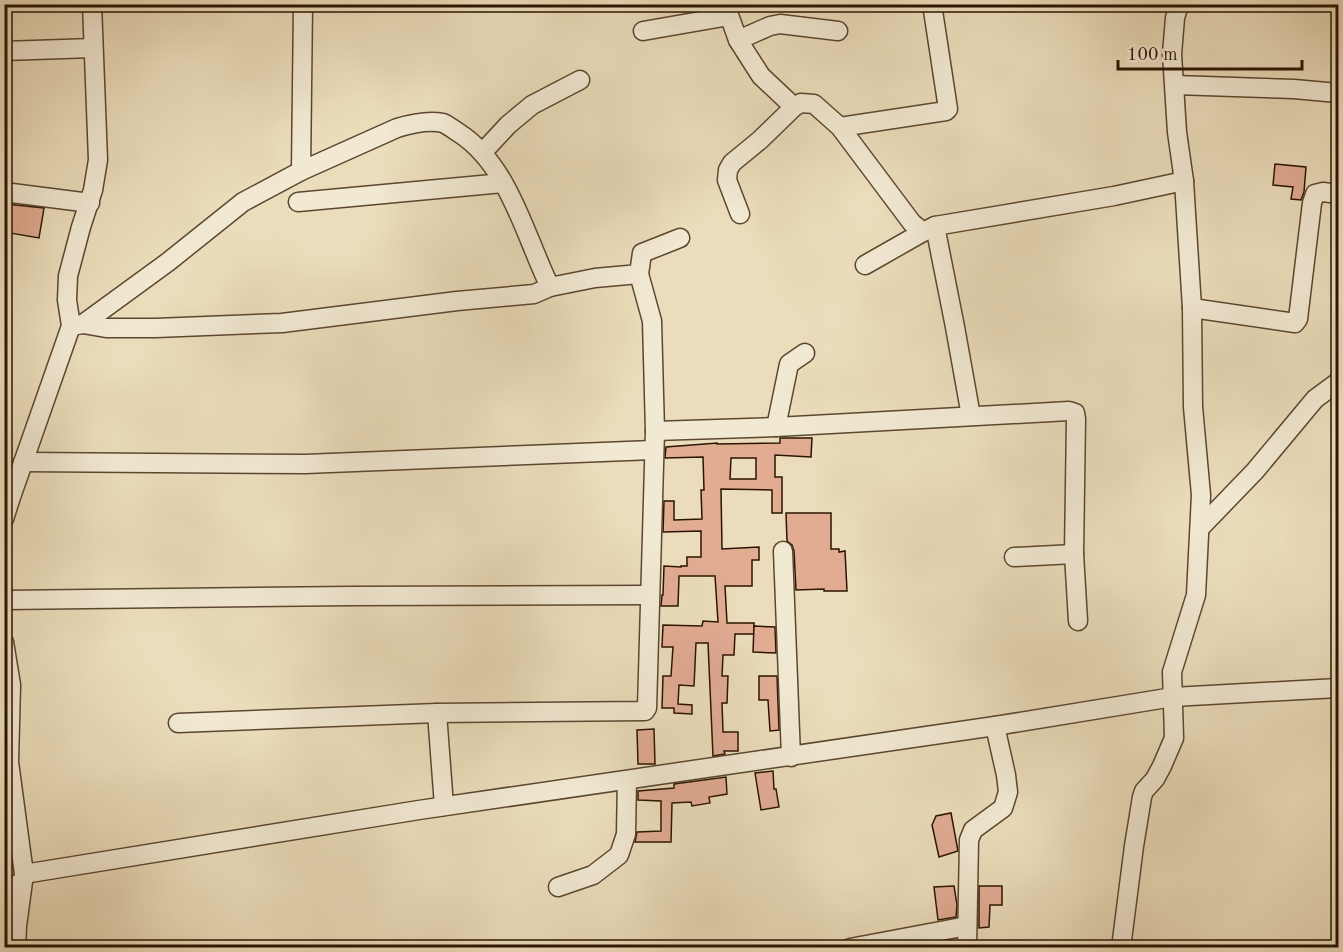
<svg xmlns="http://www.w3.org/2000/svg" width="1343" height="952" font-family="'Old Standard TT',serif">
<style>
.building{fill:#e2ac93;stroke:#2b1502;stroke-width:1.5;fill-rule:evenodd}
.lines{fill:none;stroke-linecap:round;stroke-linejoin:round}
.minor-casing{stroke:#5b4730;stroke-width:21}
.minor{stroke:#f2e9d3;stroke-width:18}
</style>
<rect width="100%" height="100%" fill="#ebddbb"/>
<filter id="stains"><feTurbulence type="fractalNoise" baseFrequency=".00333" numOctaves="4"/><feColorMatrix values="0 0 0 0 .2 0 0 0 0 .09 0 0 0 0 .02 0 0 0 .5 -.17"/></filter>
<radialGradient id="worn" r=".72"><stop offset=".6" stop-color="#630" stop-opacity="0"/><stop offset="1" stop-color="#630" stop-opacity=".3"/></radialGradient>
<!-- building -->
<g class="building">
<path d="M1275,164l31,3 -2,25 -3,8 -10,-1 2,-12 -20,-2z"/>
<path d="M6,204l38,4 -5,30 -35,-6z"/>
<path d="M780,438h32l-1,19 -36,-2v22h7v36h-10v-23l-51,-1 1,60 37,-2v13h-7v26h-27l2,37h27v11h-19l-1,21h-11l-1,21h6l-1,27h-5l1,29h15v19h-14l1,3 -12,2 -5,-113h-12l-2,43 -15,-1 -1,19 14,1v9l-18,-1v-5h-12l1,-32h8l2,-29h-11l1,-22 39,1 1,-5 15,1 -3,-46h-36l-1,30h-17l1,-11h1l1,-29 17,1v-1h6v-9h14v-26l-38,1 1,-31h10v19l28,-1 -1,-29h3l-1,-33 -38,1 1,-11 51,-4v1l63,-1zM731,458h25v21h-26z"/>
<path d="M786,513h45v36h8v3l6,-1 2,40h-23v-2l-28,1 -2,-39 -2,-6 -5,-4z"/>
<path d="M754,626l21,1 1,26 -23,-1z"/>
<path d="M759,676h18l2,54 -9,1 -2,-31h-9z"/>
<path d="M654,729l1,35h-17l-1,-34z"/>
<path d="M773,771l1,18h2l3,18 -18,3 -6,-37z"/>
<path d="M726,777l1,17 -18,3 1,6 -18,3 -1,-4 -19,1 -1,39h-36l2,-10 24,-1v-30l-23,-1v-9l36,-3v-4z"/>
<path d="M951,813l7,38 -19,6 -7,-32 4,-9z"/>
<path d="M954,886l3,19 -1,12 -18,3 -4,-33z"/>
<path d="M979,886h23v19h-12l-1,22 -10,1z"/>
</g>
<g class="lines">
<defs>
<g id="minor">
<path d="M725,4l13,36 23,36 33,31"/>
<path d="M1179,4l-4,14 -3,36 5,78 7,49"/>
<path d="M643,31l86,-15"/>
<path d="M738,40l32,-14 10,-2 58,7"/>
<path d="M4,51l89,-3"/>
<path d="M1175,85l119,4 44,4"/>
<path d="M840,127l106,-16 2,-2 -16,-105"/>
<path d="M483,152l25,-27 24,-20 48,-25"/>
<path d="M301,171l2,-167"/>
<path d="M4,192l86,11"/>
<path d="M298,202l205,-19"/>
<path d="M740,214l-13,-34 1,-10 4,-7 28,-23 34,-33 7,-4 13,1 26,23 72,96 11,9 12,-6 179,-30 70,-15 8,127 1,99 8,88 -5,100 -24,77 2,66 -12,28 -7,13 -11,12 -2,6 -8,49 -13,102"/>
<path d="M935,226l20,101 16,89"/>
<path d="M865,265l58,-33"/>
<path d="M639,274l13,47 3,110 121,-4 293,-16 6,2 1,6 -2,135 4,67"/>
<path d="M1192,308l103,15 3,-4 14,-116 3,-9 8,-2 15,2"/>
<path d="M83,324l23,4h50l126,-5 175,-22 77,-7 16,-7"/>
<path d="M71,326l12,-2 85,-62 75,-60 58,-31 96,-43c13,-4 32,-8 46,-5 5,2 11,7 16,10 50,32 66,103 91,154l45,-9 44,-4 3,-21 38,-15"/>
<path d="M776,427l13,-63 16,-11"/>
<path d="M23,462l282,2 348,-14"/>
<path d="M4,519l7,-22 60,-171 -4,-26 1,-24 13,-49 12,-37 5,-30 -6,-156"/>
<path d="M1200,528l55,-57 60,-72 23,-17"/>
<path d="M783,551l8,206"/>
<path d="M1014,557l60,-3"/>
<path d="M4,600l347,-4 298,-1"/>
<path d="M4,642l7,43 -2,77 15,112 395,-64 576,-84 178,-29 165,-9"/>
<path d="M437,713l7,93"/>
<path d="M178,723l259,-10 208,-2 2,-3 8,-277"/>
<path d="M4,887l18,-3"/>
<path d="M558,887l35,-12 26,-20 7,-21 1,-54"/>
<path d="M16,948l1,-22 7,-52"/>
<path d="M850,948l117,-22"/>
<path d="M967,948l2,-108 4,-10 30,-22 5,-16 -2,-17 -11,-49"/>
</g>
</defs>
<!-- minor casing -->
<use href="#minor" class="minor-casing"/>
<!-- minor -->
<use href="#minor" class="minor"/>
</g>
<!-- margin -->
<rect width="1343" height="952" fill="none" stroke="#ebddbb" stroke-width="24"/>
<rect x="6" y="6" width="1331" height="940" fill="none" stroke="#2b1502" stroke-width="3"/>
<rect x="12" y="12" width="1319" height="928" fill="none" stroke="#2b1502" stroke-width="1.5"/>
<!-- scale -->
<path d="M1118 60v9h184v-9" fill="none" stroke="#2b1502" stroke-width="3"/>
<text x="1127" y="60" font-size="18" fill="#2b1502" stroke="#f2e9d3" stroke-width="4.5" paint-order="stroke">100 m</text>
<rect width="100%" height="100%" filter="url(#stains)"/>
<rect width="100%" height="100%" fill="url(#worn)"/>
</svg>
